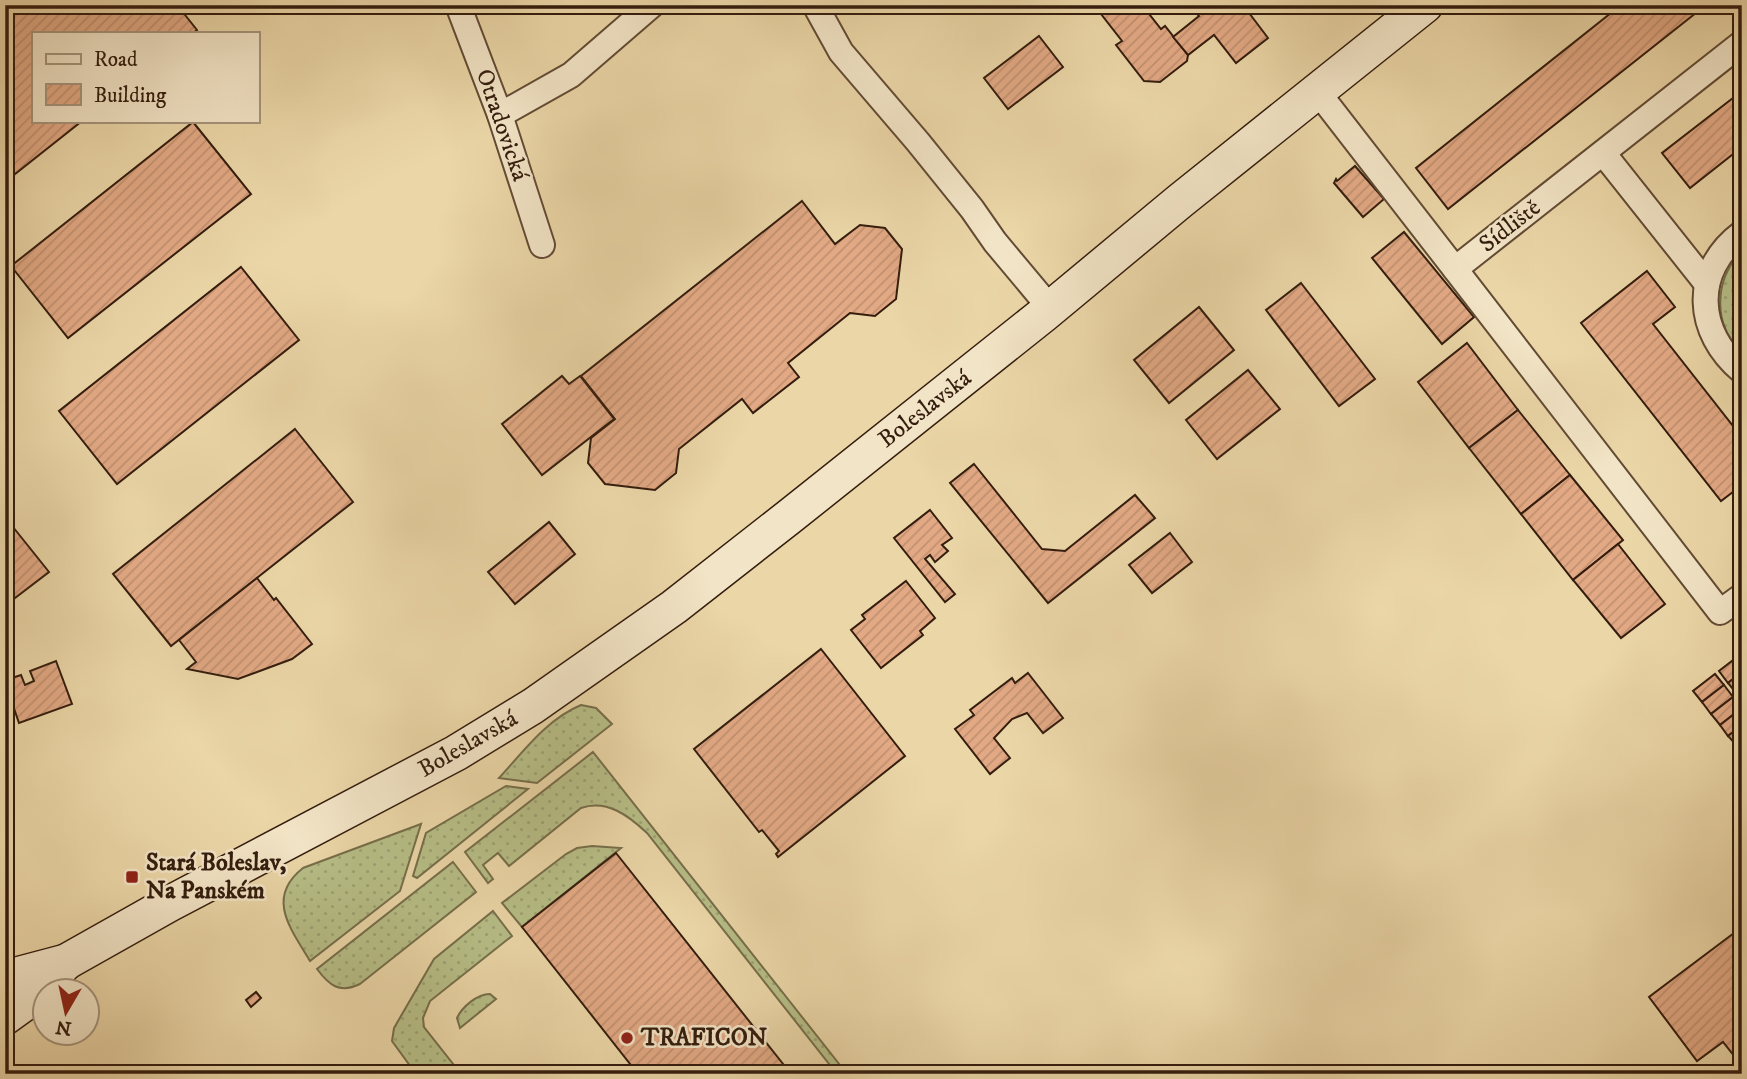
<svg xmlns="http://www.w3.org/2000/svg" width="1747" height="1079" font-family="'IM FELL DW Pica',serif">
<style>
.grass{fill:url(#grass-dots);stroke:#766e4a;stroke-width:2}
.building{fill:url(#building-hatch);stroke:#341d0e;stroke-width:2}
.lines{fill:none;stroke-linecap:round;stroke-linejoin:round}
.minor-casing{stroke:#624b34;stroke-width:28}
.secondary-casing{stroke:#341d0e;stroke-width:38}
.minor{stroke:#f2e4c6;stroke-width:24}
.secondary{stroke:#f2e4c6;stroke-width:35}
.poi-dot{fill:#8f2418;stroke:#f2e4c6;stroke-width:2.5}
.labels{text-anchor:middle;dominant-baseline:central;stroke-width:5;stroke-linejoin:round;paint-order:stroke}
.street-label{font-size:24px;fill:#341d0e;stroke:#f2e4c6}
.poi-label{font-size:24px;font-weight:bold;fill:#341d0e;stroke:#f2e4c6;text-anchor:start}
</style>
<defs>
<pattern id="grass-dots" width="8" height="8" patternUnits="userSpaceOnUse" patternTransform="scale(1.75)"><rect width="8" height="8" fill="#b7be87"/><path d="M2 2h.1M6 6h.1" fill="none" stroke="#9ea373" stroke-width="1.8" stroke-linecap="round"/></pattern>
<pattern id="building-hatch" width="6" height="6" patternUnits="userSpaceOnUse" patternTransform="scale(1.75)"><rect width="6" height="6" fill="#e2a984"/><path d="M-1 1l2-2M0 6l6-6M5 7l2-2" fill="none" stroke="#c29171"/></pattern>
</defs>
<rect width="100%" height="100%" fill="#ebd6a7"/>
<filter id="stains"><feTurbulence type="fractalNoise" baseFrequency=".00286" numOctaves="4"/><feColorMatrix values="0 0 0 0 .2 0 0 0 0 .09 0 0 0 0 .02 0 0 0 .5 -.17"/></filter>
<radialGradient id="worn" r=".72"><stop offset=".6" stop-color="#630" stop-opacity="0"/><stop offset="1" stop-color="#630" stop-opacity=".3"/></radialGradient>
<!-- grass -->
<g class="grass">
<path d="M1742,251v101c-30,-27 -28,-73 0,-101z"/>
<path d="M581,705l15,3 16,16 -75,59 -38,-5c24,-26 48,-59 82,-73z"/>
<path d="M593,752l254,322h-10l-190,-241c-18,-17 -40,-34 -66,-25l-72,58 -11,-13 -15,12 10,14 -5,4 -23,-31z"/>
<path d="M506,786l22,3 -111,89 -4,-2 13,-43z"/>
<path d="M421,824l-21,67 -90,70c-19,-32 -45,-63 -7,-93z"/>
<path d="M592,846l29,2 -99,79 -20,-24 64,-49 11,-6z"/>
<path d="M453,862l23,30 -116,92c-21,10 -31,1 -43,-15z"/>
<path d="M493,911l19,25 -82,65 -7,17 1,9 37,47h-45l-24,-33 2,-13 40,-69z"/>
<path d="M490,994l6,5 -36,29 -3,-10c5,-11 20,-24 33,-24z"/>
</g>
<!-- building -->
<g class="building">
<path d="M5,5h172l20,25 -4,3h-160v88h49l-67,53 -10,-12z"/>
<path d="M1094,5h48l19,24 4,-3 23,29 -1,6 -27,21 -16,-1 -28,-36 6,-4z"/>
<path d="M1190,5h53l25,33 -32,25 -22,-28 -26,20 -15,-18 26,-21z"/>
<path d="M1621,5h85l-258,204 -32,-41z"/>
<path d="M1039,36l24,31 -55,42 -24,-31z"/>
<path d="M1742,91v56l-52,41 -28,-35z"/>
<path d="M193,122l58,72 -183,144 -57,-72z"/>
<path d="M1355,166l29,33 -21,18 -29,-34 2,-4 1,2z"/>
<path d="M802,201l33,43 25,-19 25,3 17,21 -6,50 -21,17 -25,-3 -62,50 11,14 -46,36 -11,-14 -63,50 -3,24 -21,17 -50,-6 -17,-21 3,-25 24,-19 -34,-43z"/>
<path d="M1404,232l70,85 -32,27 -70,-86z"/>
<path d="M241,267l58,73 -182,144 -58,-73z"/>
<path d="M1647,271l28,36 -22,17 84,107 5,-4v58l-21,16 -140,-178z"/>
<path d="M1301,283l74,96 -36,27 -73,-96z"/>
<path d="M1199,307l35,43 -65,53 -35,-43z"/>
<path d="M1467,343l51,67 -49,38 -51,-66z"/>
<path d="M1248,370l32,39 -63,50 -31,-39z"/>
<path d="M562,376l7,8 11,-8 34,43 -72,56 -40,-51z"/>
<path d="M1518,410l52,65 -49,39 -52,-66z"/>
<path d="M295,429l58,73 -182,144 -58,-72z"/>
<path d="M974,464l68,85 23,2 70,-56 20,23 -107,85 -98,-120z"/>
<path d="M1570,475l53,65 -50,40 -52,-66z"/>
<path d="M930,510l22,28 -10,7 6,6 -13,11 -5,-7 -5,4 30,35 -10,8 -51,-64z"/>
<path d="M5,517l44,55 -38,29 -6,-8z"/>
<path d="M549,522l26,32 -60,50 -27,-32z"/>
<path d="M1170,533l22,29 -40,31 -23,-28z"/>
<path d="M1618,544l47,60 -44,34 -48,-58z"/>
<path d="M257,578l17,22 2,-2 36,46 -20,15 -54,20 -51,-10 9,-7 -17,-22z"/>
<path d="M906,581l29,37 -15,13 3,4 -42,33 -30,-38 14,-11 -3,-4z"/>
<path d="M821,649l84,107 -127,101 -2,-3 3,-3 -17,-21 -3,2 -65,-83z"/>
<path d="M1741,654l1,18 -14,11 -9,-12z"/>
<path d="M56,661l16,43 -53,19 -11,-32 4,-1 -3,-11 12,-4 4,10 9,-4 -4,-10z"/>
<path d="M1742,672v18l-5,4 -9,-11z"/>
<path d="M1028,673l35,45 -20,15 -16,-20 -15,6 -18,19 16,20 -20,16 -35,-45 19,-14 -4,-5 42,-32 3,5z"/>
<path d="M1715,674l9,11 -22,17 -9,-11z"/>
<path d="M1724,685l9,12 -22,17 -9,-12z"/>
<path d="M1733,697l9,11 -22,17 -9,-11z"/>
<path d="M1742,708v17l-14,11 -8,-11z"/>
<path d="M1742,725v17l-5,4 -9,-10z"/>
<path d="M616,853l175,221h-153l-116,-147z"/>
<path d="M1742,927v139l-19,-24 -26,19 -48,-64z"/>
<path d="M256,992l5,6 -10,9 -5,-7z"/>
</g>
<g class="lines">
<defs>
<g id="minor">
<path d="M458,5l42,110 42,130"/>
<path d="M815,5l26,47 77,90 54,67 23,33 56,67"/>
<path d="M1317,91l138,178 287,-226"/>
<path d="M500,115l71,-40 81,-70"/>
<path d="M1603,153l104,131"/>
<path d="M1742,233c-51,38 -46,100 0,138"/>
<path d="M1455,269l265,343 22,-16"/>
</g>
<g id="secondary">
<path d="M5,981l12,-6 49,-13 103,-58 287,-151 77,-47 141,-99 115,-90 255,-203 136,-113 245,-196"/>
<path d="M5,1017l25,-18 36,-37"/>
</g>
</defs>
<!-- minor casing -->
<use href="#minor" class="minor-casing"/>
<!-- secondary casing -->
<use href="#secondary" class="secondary-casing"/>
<!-- minor -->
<use href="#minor" class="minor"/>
<!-- secondary -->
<use href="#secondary" class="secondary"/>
</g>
<!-- markers -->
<g class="poi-dot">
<rect x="125" y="870" width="14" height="14" rx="3.5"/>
<circle cx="627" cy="1038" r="7"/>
</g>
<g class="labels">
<!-- street labels -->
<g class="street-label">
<text transform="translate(502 125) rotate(71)">Otradovická</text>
<text transform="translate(1510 226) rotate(-38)">Sídliště</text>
<text transform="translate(925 409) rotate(-38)">Boleslavská</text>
<text transform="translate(468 744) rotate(-30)">Boleslavská</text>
</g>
<!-- poi labels -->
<g class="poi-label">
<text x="146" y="863">Stará Boleslav,<tspan x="146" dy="28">Na Panském</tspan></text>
<text x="641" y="1038">TRAFICON</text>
</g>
</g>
<!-- margin -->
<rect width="1747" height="1079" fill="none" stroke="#ebd6a7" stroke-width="28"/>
<rect x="7" y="7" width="1733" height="1065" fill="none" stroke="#341d0e" stroke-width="3.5"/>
<rect x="14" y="14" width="1719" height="1051" fill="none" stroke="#341d0e" stroke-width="2"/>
<!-- legend -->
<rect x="32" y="32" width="228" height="91" fill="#f2e4c6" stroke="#a6947c" stroke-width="2"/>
<rect x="46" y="54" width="35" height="10" fill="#f2e4c6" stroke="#a6947c" stroke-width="2"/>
<text x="94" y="66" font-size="21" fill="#341d0e">Road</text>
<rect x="46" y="84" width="35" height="21" fill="url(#building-hatch)" stroke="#a6947c" stroke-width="2"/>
<text x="94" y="102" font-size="21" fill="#341d0e">Building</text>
<!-- north arrow -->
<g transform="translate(66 1012) rotate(189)"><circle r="33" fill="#f2e4c6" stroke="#a6947c" stroke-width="2"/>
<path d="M0-5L12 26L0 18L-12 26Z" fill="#8f2418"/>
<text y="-10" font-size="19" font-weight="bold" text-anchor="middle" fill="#341d0e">N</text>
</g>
<rect width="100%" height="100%" filter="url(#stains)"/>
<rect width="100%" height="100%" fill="url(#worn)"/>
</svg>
